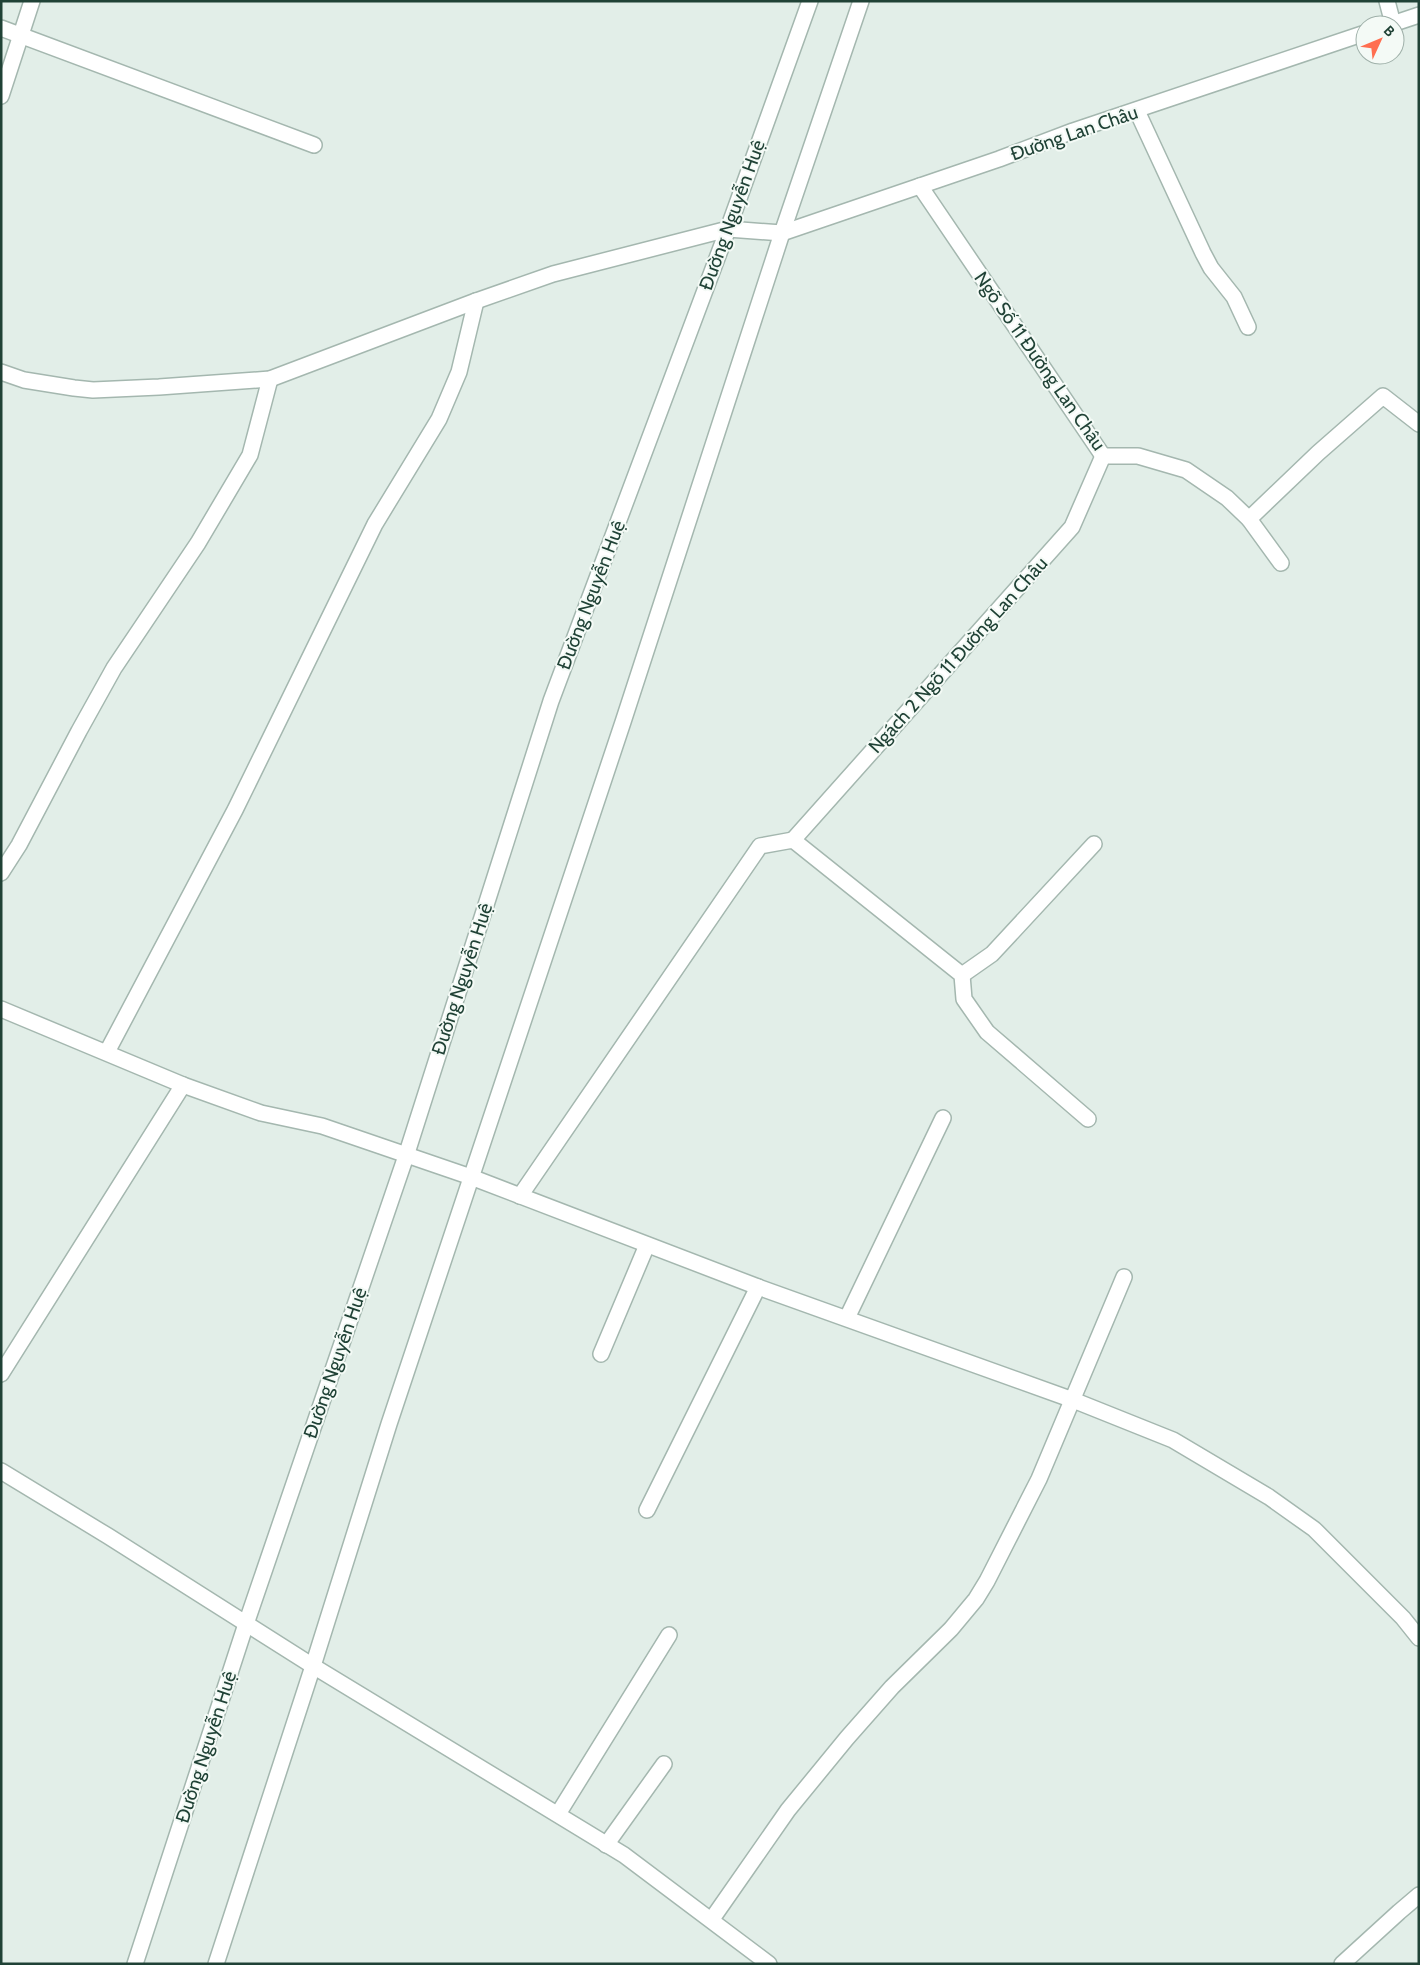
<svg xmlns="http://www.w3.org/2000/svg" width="1420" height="1965" font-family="Cabin,sans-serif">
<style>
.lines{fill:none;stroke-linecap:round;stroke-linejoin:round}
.minor-casing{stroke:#a4b7af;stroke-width:18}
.minor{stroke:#fff;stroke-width:15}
.labels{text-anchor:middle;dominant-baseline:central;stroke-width:4;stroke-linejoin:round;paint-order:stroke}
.street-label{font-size:19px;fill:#204236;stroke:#f4faf6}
</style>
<rect width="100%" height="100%" fill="#e2eee8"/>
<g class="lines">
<defs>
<g id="minor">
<path d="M1387,1l6,23"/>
<path d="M1389,25l30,-10"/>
<path d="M1,28l313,117"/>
<path d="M1,96l31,-95"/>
<path d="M1137,111l66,142 8,15 23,29 14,30"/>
<path d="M920,186l183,270"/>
<path d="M1,372l23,8 50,8 19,2 66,-3 111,-8 206,-78 77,-27 175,-45 54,4 217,-74 74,-28 292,-98"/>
<path d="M1103,456h35l48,14 41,28 22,21 32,44"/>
<path d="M1249,519l69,-66 65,-57 36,28"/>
<path d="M793,840l279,-313 31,-71"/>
<path d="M1,873l18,-28 60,-114 35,-63 84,-125 52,-88 20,-76"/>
<path d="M962,975l30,-21 102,-110"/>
<path d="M1,1009l182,76 78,28 61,13 149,51 287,110 315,113 100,40 96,57 45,32 89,89 16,20"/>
<path d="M107,1052l128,-242 140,-286 64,-105 20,-47 17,-71"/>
<path d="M520,1196l240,-350 33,-6 169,135 2,24 23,33 101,87"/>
<path d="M847,1318l96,-200"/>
<path d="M601,1354l46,-109"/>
<path d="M1,1374l182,-289"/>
<path d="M1,1471l107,65 205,130 311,189 145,109"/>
<path d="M647,1510l111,-223"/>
<path d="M558,1814l111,-179"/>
<path d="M606,1845l58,-81"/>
<path d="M712,1919l76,-109 59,-72 45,-51 59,-58 25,-30 11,-18 52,-102 85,-202"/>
<path d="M135,1964l111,-340 160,-468 145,-455 177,-472 82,-228"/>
<path d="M216,1964l97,-298 76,-242 234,-702 159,-489 79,-232"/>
<path d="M1342,1964l57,-52 20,-17"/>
</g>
</defs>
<!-- minor casing -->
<use href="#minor" class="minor-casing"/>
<!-- minor -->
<use href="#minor" class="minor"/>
</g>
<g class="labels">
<!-- street labels -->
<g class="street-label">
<text transform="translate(1074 133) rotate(-19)">Đường Lan Châu</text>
<text transform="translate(732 215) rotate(-70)">Đường Nguyễn Huệ</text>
<text transform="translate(1040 361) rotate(55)">Ngõ Số 11 Đường Lan Châu</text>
<text transform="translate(591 595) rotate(-69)">Đường Nguyễn Huệ</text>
<text transform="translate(958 655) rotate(-48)">Ngách 2 Ngõ 11 Đường Lan Châu</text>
<text transform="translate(462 979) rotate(-72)">Đường Nguyễn Huệ</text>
<text transform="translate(335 1363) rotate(-71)">Đường Nguyễn Huệ</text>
<text transform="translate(206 1747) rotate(-72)">Đường Nguyễn Huệ</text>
</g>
</g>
<!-- border -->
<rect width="1420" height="1965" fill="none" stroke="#204236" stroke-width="5"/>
<!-- north arrow -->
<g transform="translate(1380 40) rotate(46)"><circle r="24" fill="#f4faf6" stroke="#9fb0a9"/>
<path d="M0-4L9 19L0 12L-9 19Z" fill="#ff6e50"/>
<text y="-8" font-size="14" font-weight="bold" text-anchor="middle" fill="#204236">B</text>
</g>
</svg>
